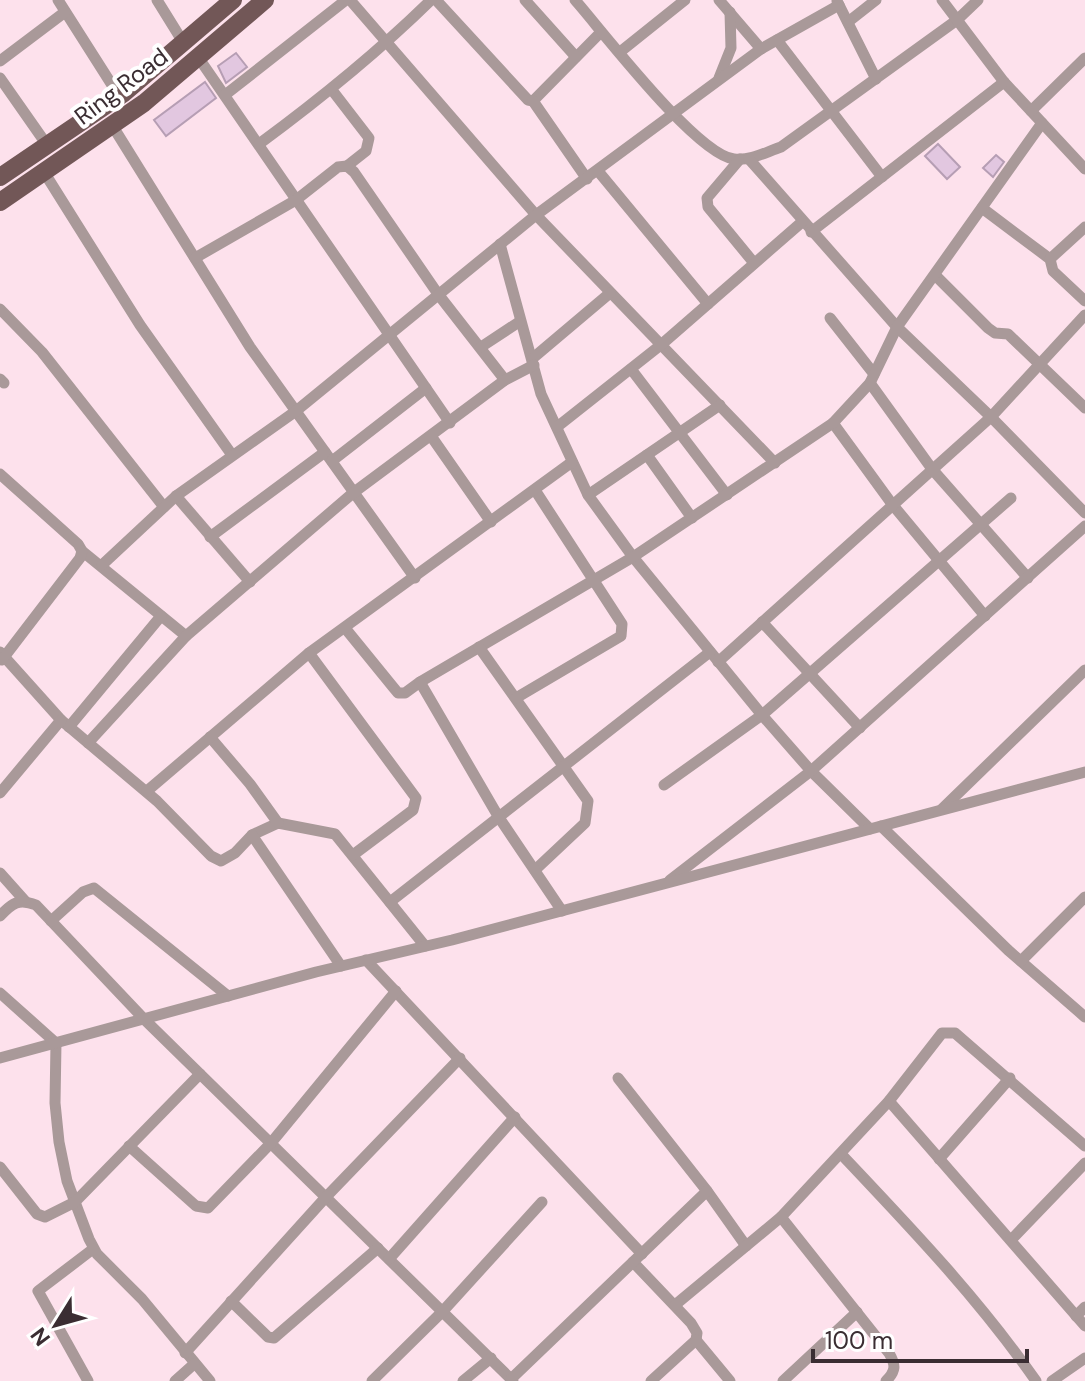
<svg xmlns="http://www.w3.org/2000/svg" width="1085" height="1381" font-family="'DM Sans',sans-serif">
<style>
.building{fill:#e2c7e0;stroke:#b69eb4;stroke-width:2}
.lines{fill:none;stroke-linecap:round;stroke-linejoin:round}
.street{stroke:#a99999;stroke-width:11}
.primary{stroke:#725757;stroke-width:18}
.labels{text-anchor:middle;dominant-baseline:central;stroke-width:8;stroke-linejoin:round;paint-order:stroke}
.street-label{font-size:24px;fill:#3a2d32;stroke:#fff}
</style>
<rect width="100%" height="100%" fill="#fde1ec"/>
<!-- building -->
<g class="building">
<path d="M236,53l11,14 -21,16 -8,-17z"/>
<path d="M205,82l11,16 -50,38 -12,-16z"/>
<path d="M938,144l22,23 -13,12 -22,-23z"/>
<path d="M996,155l8,7 -11,15 -10,-9z"/>
</g>
<g class="lines">
<!-- street -->
<g class="street">
<path d="M58,0l61,96"/>
<path d="M157,0l26,42"/>
<path d="M350,0l186,215 239,248"/>
<path d="M436,0l92,100 5,1 68,-69"/>
<path d="M525,0l51,57"/>
<path d="M575,0c28,32 121,154 159,159 17,2 32,-7 47,-12l176,-127 21,-20"/>
<path d="M719,0l42,49"/>
<path d="M942,0l62,82 81,87"/>
<path d="M837,1l39,78"/>
<path d="M848,22l28,-22"/>
<path d="M777,40l105,137"/>
<path d="M620,52l65,-52"/>
<path d="M198,57l252,366"/>
<path d="M0,61l65,-49"/>
<path d="M0,78l47,67"/>
<path d="M719,78l12,-30 -1,-36"/>
<path d="M332,90l37,48 -3,13 -19,15"/>
<path d="M225,95l121,-95"/>
<path d="M533,101l54,78"/>
<path d="M1031,111l54,-53"/>
<path d="M112,125l138,222 165,231"/>
<path d="M259,144c61,-45 118,-91 172,-144"/>
<path d="M740,159l-33,39 1,9 46,56"/>
<path d="M749,159l148,168 94,90 94,96"/>
<path d="M598,171l110,133"/>
<path d="M44,172l96,153 92,130"/>
<path d="M982,208l68,51 3,12 32,30"/>
<path d="M811,232l193,-150"/>
<path d="M500,244l41,150 47,101 45,62 129,158 49,56 59,58"/>
<path d="M195,258l101,-58 42,-33 9,-1 7,6 84,122 67,86"/>
<path d="M1050,259l35,-32"/>
<path d="M935,275l53,53 7,5 13,1 77,74"/>
<path d="M0,309l42,43 122,155"/>
<path d="M830,318l44,56"/>
<path d="M481,347l38,-25"/>
<path d="M533,358l77,-65"/>
<path d="M631,369l96,126"/>
<path d="M0,379l4,4"/>
<path d="M870,383l62,86 96,109"/>
<path d="M833,423l59,81 93,112"/>
<path d="M557,427l105,-83 140,-122"/>
<path d="M431,436l60,86"/>
<path d="M647,455l45,63"/>
<path d="M332,461l94,-73"/>
<path d="M0,474l78,70 4,7 104,85"/>
<path d="M588,495l132,-90"/>
<path d="M176,496l74,86"/>
<path d="M210,537l115,-85"/>
<path d="M102,565l74,-69 120,-85 240,-196 225,-166 78,-44"/>
<path d="M762,622l98,106"/>
<path d="M345,628l48,59 5,6h7l15,-11 213,-125 200,-134 37,-40 27,-56 145,-204"/>
<path d="M479,647l109,154 -3,22 -50,47"/>
<path d="M0,652l61,68 96,81 54,55 10,5 14,-8 17,-18 26,-12 57,11 90,112"/>
<path d="M309,653l107,145 -3,12 -60,45"/>
<path d="M2,660l78,-102 2,-7"/>
<path d="M718,662l273,-245 94,-102"/>
<path d="M420,682l78,134 64,95"/>
<path d="M516,698l105,-62 1,-12 -87,-134"/>
<path d="M69,727l92,-111"/>
<path d="M210,737l40,47 28,39"/>
<path d="M88,743l98,-107 167,-143 152,-113 29,-15"/>
<path d="M664,785l98,-70 249,-217"/>
<path d="M147,791l162,-138 263,-191"/>
<path d="M0,793l61,-73"/>
<path d="M942,809l143,-139"/>
<path d="M881,826l127,124 77,67"/>
<path d="M252,835l89,131"/>
<path d="M0,873l25,28"/>
<path d="M670,880l141,-109 274,-245"/>
<path d="M390,902l320,-250"/>
<path d="M0,916c12,-13 19,-18 36,-11l108,114 369,362"/>
<path d="M51,921l32,-29 11,-4 134,108"/>
<path d="M366,960l276,294"/>
<path d="M1021,961l64,-64"/>
<path d="M0,993l56,50 -1,60 4,39 8,39 22,58 8,15 45,45 68,82"/>
<path d="M0,1058l316,-86 136,-32 633,-168"/>
<path d="M618,1078l89,113 39,55"/>
<path d="M889,1101l196,225"/>
<path d="M129,1146l67,60 12,2 63,-65 125,-152"/>
<path d="M841,1154c69,73 137,144 195,227"/>
<path d="M939,1159l71,-81"/>
<path d="M0,1167l37,47 8,3 30,-15 125,-128"/>
<path d="M781,1217l108,136c7,12 7,18 -3,28"/>
<path d="M1011,1240l74,-77"/>
<path d="M389,1259l126,-142"/>
<path d="M633,1262l58,61 6,10 -1,7 -45,41"/>
<path d="M231,1301l37,36 6,1 104,-90"/>
<path d="M675,1305l106,-88 108,-116 53,-68h13l130,113"/>
<path d="M1076,1316l9,-9"/>
<path d="M696,1340l34,41"/>
<path d="M185,1353l141,-156 134,-139"/>
<path d="M511,1379l196,-188"/>
<path d="M88,1381l-50,-90 55,-42"/>
<path d="M175,1381l19,-17"/>
<path d="M372,1381l71,-70 99,-109"/>
<path d="M463,1381l28,-23"/>
<path d="M783,1381l74,-69"/>
<path d="M1052,1381l33,-23"/>
</g>
<!-- primary -->
<g class="primary">
<path d="M0,177l124,-84 109,-93"/>
<path d="M0,202l144,-99 121,-103"/>
</g>
</g>
<g class="labels">
<!-- street labels -->
<g class="street-label">
<text transform="translate(121 86) rotate(-37)">Ring Road</text>
</g>
</g>
<!-- north arrow -->
<g transform="translate(56 1325) rotate(233)" stroke="#ffffff" stroke-width="6" paint-order="stroke">
<path d="M0-6L14 30L0 20L-14 30Z" fill="#3a2d32"/>
<text y="-12" font-size="22" font-weight="bold" text-anchor="middle" fill="#3a2d32">N</text>
</g>
<!-- scale -->
<path d="M813 1349v12h214v-12" fill="none" stroke="#3a2d32" stroke-width="4"/>
<text x="825" y="1349" font-size="24" fill="#3a2d32" stroke="#ffffff" stroke-width="6" paint-order="stroke">100 m</text>
</svg>
